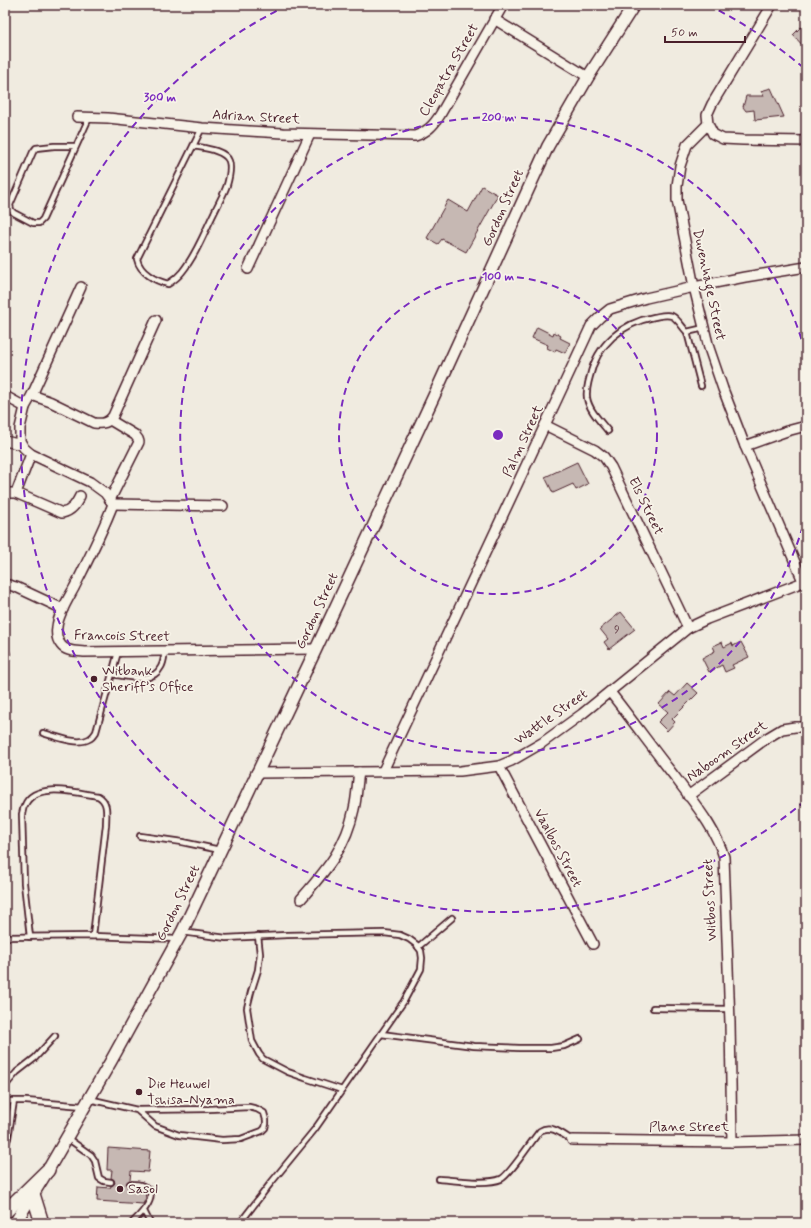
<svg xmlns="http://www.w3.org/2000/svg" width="811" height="1228" font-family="Mynerve,sans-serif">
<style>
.building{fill:#c6b8b3;stroke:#4a1f2b}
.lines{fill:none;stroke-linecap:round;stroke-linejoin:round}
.service-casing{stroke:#4a1f2b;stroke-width:8}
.minor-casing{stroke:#4a1f2b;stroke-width:12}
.tertiary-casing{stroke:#4a1f2b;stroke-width:14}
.secondary-casing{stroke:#4a1f2b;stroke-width:16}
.service{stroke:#f7f3e8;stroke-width:4.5}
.minor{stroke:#f7f3e8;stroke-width:9}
.tertiary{stroke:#f7f3e8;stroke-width:11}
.secondary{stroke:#f7f3e8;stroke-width:13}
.ring{fill:none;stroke:#7b2cbf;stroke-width:2;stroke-dasharray:7 5}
.poi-dot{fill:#4a1f2b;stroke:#f7f3e8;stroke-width:1.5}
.labels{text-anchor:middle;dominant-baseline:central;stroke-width:3.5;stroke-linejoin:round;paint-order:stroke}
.number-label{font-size:12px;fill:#69454d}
.street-label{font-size:14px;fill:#4a1f2b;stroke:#f7f3e8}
.poi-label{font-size:14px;fill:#4a1f2b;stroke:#f7f3e8;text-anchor:start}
.centre{fill:#7b2cbf;stroke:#f7f3e8;stroke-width:2}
.ring-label{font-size:12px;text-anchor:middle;font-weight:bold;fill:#7b2cbf;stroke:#f7f3e8;stroke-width:3.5;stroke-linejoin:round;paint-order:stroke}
</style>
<rect width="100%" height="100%" fill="#f0ebe0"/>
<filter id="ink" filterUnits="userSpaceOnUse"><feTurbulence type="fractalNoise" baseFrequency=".025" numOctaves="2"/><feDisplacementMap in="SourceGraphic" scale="8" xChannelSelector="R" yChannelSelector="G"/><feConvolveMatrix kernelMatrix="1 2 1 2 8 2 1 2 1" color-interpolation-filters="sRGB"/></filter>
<g filter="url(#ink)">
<!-- building -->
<g class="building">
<path d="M801,27l5,5v17l-13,-14z"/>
<path d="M771,88l13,29 -29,3 -1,-10 -8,1 -3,-4 3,-11h18l-3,-5z"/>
<path d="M482,186l16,9 -32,57 -24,-13 -4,5 -11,-6 21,-38 20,12z"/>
<path d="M537,327l16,8 1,-3 7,4 -1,2 10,5 -5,10 -9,-4 -1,3 -8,-4 1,-3 -16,-7z"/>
<path d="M577,462l11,22 -12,6 -3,-6 -20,9 -8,-16z"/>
<path d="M621,612l14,17 -26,20 -5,-7 4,-3 -8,-10z"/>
<path d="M722,642l2,5 8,-4 1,3 8,-4 8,15 -17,8 2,3 -9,4 -3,-7 -13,7 -7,-14 13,-7 -2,-5z"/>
<path d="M687,683l11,10 -26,26 3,3 -8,9 -9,-9 10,-10 -9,-8 11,-12 5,4z"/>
<path d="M108,1148l42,3 -2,21 -17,-1 -1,9 -2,1 -2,3 3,5 13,1 3,2 1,6 -3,6 -46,-3 1,-14 12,1 1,-2 2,-1 2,-2 -1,-3 -3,-2 1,-8h-5z"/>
</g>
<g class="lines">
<defs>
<g id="service">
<path d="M76,146h-22l-18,2 -3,4 -23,53 1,5 3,3 19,10h6l4,-4 46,-101"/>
<path d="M193,146c10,2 32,4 36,15 2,6 0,17 -2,24 -3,9 -9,19 -13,28 -10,20 -18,42 -32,59 -4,5 -9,9 -14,12 -12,-3 -28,-11 -31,-25l65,-131"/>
<path d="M687,332l14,54"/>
<path d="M608,431c-8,-10 -19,-21 -21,-33 -1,-7 1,-15 3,-22 7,-31 32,-53 64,-59 6,-1 12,-3 18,-1 6,3 10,11 15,16l17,-4"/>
<path d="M111,674c16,2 41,11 50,-7 3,-5 3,-11 4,-16"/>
<path d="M43,733c12,3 35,13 46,6 3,-1 5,-4 7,-7l22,-80"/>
<path d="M140,836l42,6 38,8"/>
<path d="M182,932l44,6 61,-3 97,-2 16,2 9,4 8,6 4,6 1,7 -1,11 -17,32 -89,128 -45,55 -30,39"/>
<path d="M258,936l2,18 -2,16 -7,22 -4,16 5,33 7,13 4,5 25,13 17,6 37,12"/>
<path d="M5,937l88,-1 85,3"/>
<path d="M30,937l-6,-54 -2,-69c1,-3 1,-7 3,-9 10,-24 53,-12 73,-9 11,6 8,18 8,29l-13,111"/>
<path d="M418,947l34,-29"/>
<path d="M653,1008l76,1"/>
<path d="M381,1034l93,12 45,2h32l13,-2 16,-7"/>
<path d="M5,1086l12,-14 18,-14 20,-22"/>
<path d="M89,1099l48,11 72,-1 40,-2 8,2 7,4 2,7v4l-1,4 -3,3 -21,8 -19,1 -43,-5 -24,-9 -18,-16"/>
<path d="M5,1101h21l57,5"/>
<path d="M67,1138l24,17 4,6 4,17 5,3 7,1"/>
<path d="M5,1146l3,-8 6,-37"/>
<path d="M439,1179c15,1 48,6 62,0 9,-4 31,-39 39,-48 11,-7 22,3 32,9"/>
<path d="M130,1184c4,0 9,0 13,2 19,8 -3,29 -11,37"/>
<path d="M144,1211l6,12"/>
</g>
<g id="minor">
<path d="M772,5l-60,99 -5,11 1,9 5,10 10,5 20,1 63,1"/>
<path d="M494,19l94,58"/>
<path d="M77,117l31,1 94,10 81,5 132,3c12,-4 18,-10 25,-21l63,-110"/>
<path d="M708,124l-21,21 -7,21 -3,20v14l17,87 15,61 14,41 22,57 58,135"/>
<path d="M248,269l62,-135"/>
<path d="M81,287l-49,108 -7,12 -5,21v13l4,7 7,6 59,28 15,11 8,11"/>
<path d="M32,395l19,7 43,21c9,1 14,0 19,-7l43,-96"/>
<path d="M5,396l20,11"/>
<path d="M110,420l25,15 3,4 1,3 -29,58"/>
<path d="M545,425l50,25 9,7 7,10 77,161"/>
<path d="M5,441l17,4"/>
<path d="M745,446l42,-15 19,-5"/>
<path d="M5,493h11l15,-39"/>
<path d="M16,493l46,20c10,-2 14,-9 18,-17"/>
<path d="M113,504c-11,29 -25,56 -39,84 -6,11 -16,27 -17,39 -1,6 0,13 4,18 5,7 16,6 23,7l232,-3"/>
<path d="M113,504l110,2"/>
<path d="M5,584l11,3 47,22"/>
<path d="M5,654v3"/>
<path d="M610,692c22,28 43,57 65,85 18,25 40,50 49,80l6,166 2,119"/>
<path d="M499,766l94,178"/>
<path d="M383,771l162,-346 40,-86 6,-13 9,-9 10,-8 36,-11 48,-11 51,-10 61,-10"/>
<path d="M256,773l204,-2 39,-5 12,-5 31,-18 40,-29 106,-86 19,-9 99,-38"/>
<path d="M688,796l79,-58 15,-9 13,-2h11"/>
<path d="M301,899c25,-29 45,-51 53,-90 3,-12 3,-25 5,-37"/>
<path d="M572,1140l160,2 74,-2"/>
</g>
<path id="tertiary" d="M15,1223l33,-53 63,-109 71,-129 134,-283 123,-264 109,-239 40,-69 46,-72"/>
<g id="secondary">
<path d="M33,1194l9,29"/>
<path d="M5,1212l43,-42"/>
</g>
</defs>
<!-- service casing -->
<use href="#service" class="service-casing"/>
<!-- minor casing -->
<use href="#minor" class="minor-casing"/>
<!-- tertiary casing -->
<use href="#tertiary" class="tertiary-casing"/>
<!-- secondary casing -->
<use href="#secondary" class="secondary-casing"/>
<!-- service -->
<use href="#service" class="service"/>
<!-- minor -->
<use href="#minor" class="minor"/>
<!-- tertiary -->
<use href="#tertiary" class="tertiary"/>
<!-- secondary -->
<use href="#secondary" class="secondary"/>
</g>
</g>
<!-- distance rings -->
<g class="ring">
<circle cx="498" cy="435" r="159"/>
<path d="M806 515A318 318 0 1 1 806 355"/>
<path d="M805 801A478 478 0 1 1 288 5M708 5A478 478 0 0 1 805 69"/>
</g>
<!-- markers -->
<g class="poi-dot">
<circle cx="94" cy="679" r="4"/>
<circle cx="139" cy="1092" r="4"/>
<circle cx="120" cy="1189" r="4"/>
</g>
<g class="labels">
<!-- number labels -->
<g class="number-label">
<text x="617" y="630">9</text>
</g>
<!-- street labels -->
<g class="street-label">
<text transform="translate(449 70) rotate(-60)">Cleopatra Street</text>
<text transform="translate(256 117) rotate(3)">Adrian Street</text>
<text transform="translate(503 208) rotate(-66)">Gordon Street</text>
<text transform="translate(709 285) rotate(78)">Duvenhage Street</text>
<text transform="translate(523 441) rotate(-65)">Palm Street</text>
<text transform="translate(646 506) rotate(64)">Els Street</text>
<text transform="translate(317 611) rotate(-65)">Gordon Street</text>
<text transform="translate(122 636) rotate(1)">Francois Street</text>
<text transform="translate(551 717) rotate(-35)">Wattle Street</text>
<text transform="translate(727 751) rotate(-35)">Naboom Street</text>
<text transform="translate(558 848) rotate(62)">Vaalbos Street</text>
<text transform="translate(710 900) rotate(-93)">Witbos Street</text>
<text transform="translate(178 903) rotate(-64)">Gordon Street</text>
<text x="689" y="1127">Plane Street</text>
</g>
<!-- poi labels -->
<g class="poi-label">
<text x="102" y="671">Witbank<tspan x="102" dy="16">Sheriff’s Office</tspan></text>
<text x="147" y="1084">Die Heuwel<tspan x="147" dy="16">Tshisa-Nyama</tspan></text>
<text x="128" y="1189">Sasol</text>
</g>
</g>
<circle cx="498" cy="435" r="6" class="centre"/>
<g class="ring-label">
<text x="160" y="101">300 m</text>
<text x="498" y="121">200 m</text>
<text x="498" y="280">100 m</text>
</g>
<!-- margin -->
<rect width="811" height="1228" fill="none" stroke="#f7f3e8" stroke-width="20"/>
<rect x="10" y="10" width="791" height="1208" fill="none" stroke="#4a1f2b" stroke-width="1.5" filter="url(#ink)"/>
<!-- scale -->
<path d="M665 36v6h80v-6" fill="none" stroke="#4a1f2b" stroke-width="2"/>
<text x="671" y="36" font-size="12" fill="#4a1f2b" stroke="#f7f3e8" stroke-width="3" paint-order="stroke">50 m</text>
</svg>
